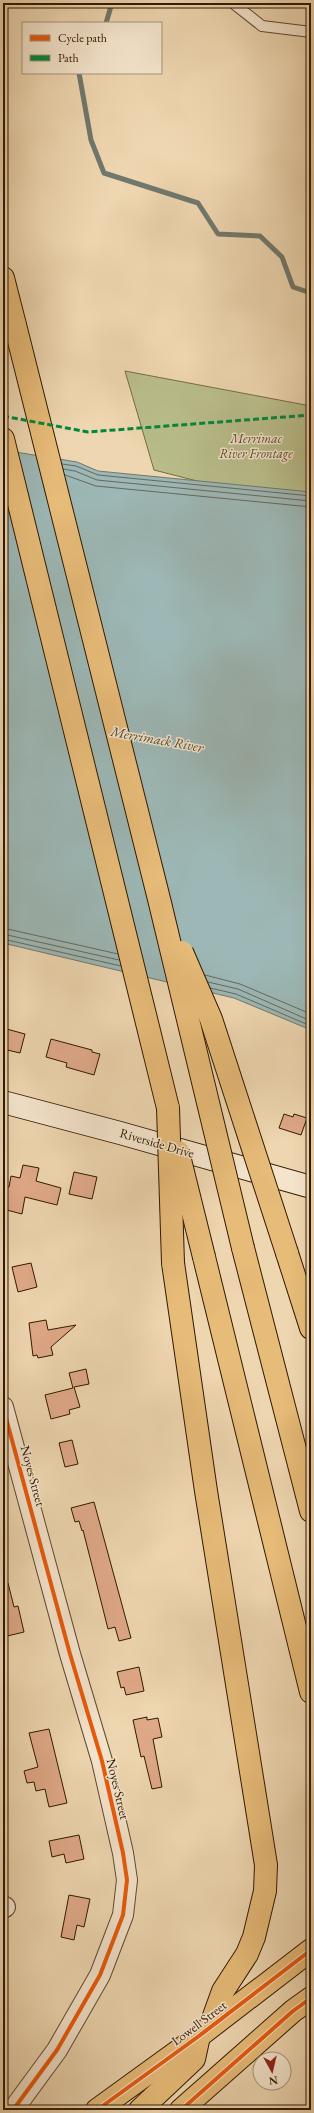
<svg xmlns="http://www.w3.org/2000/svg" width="314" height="2113" font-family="'EB Garamond',serif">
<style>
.green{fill:#b9be8b;stroke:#746c46}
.water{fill:#9cb7b5;stroke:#70786d}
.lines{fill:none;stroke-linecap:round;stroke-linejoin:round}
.shore{stroke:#66685a;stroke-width:1}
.stream{stroke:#70786d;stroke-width:5}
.building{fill:#e0a988;stroke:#2f1900}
.service-casing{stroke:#5f482c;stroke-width:12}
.minor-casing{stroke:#5f482c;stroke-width:22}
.secondary-casing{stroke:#2f1900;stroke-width:24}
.primary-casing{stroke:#2f1900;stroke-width:24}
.motorway-casing{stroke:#2f1900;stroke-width:24}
.service{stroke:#f4e4cc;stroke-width:10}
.minor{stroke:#f4e4cc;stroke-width:20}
.secondary{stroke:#f4e4cc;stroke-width:22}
.primary{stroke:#e7bb78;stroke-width:22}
.motorway{stroke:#e7bb78;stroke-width:22}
.motorway-bridge-casing{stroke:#2f1900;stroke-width:24;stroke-linecap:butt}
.motorway-bridge{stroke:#e7bb78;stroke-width:22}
.quiet{stroke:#00873e;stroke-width:3;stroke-dasharray:6 3;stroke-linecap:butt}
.cycleway-casing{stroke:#f4e4cc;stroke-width:6}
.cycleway{stroke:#e8590c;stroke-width:4}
.labels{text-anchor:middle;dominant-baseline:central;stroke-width:3;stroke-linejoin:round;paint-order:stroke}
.park-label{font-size:13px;font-style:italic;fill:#584b2a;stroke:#f4e4cc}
.street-label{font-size:13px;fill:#2f1900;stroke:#f4e4cc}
.water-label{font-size:14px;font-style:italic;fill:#504836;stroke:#f4e4cc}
</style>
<rect width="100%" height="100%" fill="#eed6b0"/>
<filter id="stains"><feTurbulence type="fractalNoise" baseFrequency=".005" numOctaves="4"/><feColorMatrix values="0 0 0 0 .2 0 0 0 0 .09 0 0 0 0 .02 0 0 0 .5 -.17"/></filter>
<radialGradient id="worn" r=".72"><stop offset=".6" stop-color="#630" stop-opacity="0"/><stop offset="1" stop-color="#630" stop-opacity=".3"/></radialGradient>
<!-- green -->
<path class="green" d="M125,371l186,35v104l-157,-40z"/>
<!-- water -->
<path class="water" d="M3,450l74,12 21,9 213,21v538l-77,-32 -231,-55z"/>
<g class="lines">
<!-- shore -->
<g class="shore">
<path d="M62,464l14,2 22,9 213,21"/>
<path d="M63,469l12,2 22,9 214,21"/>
<path d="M65,475l31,11 215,21"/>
<path d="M3,928l115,26"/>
<path d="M3,934l116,26"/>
<path d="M3,939l118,27"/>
<path d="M205,975l35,9 71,30"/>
<path d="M208,982l30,7 73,32"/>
<path d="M210,988l26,6 75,32"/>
</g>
<!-- stream -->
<g class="stream">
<path d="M106,23l6,-20"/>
<path d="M79,73l12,67 13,33 94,30 20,31 42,2 22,21 11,30 18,6"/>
</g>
</g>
<!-- building -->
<g class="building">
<path d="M3,1028l22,6 -5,19 -17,-4z"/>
<path d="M51,1039l41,11v2l8,2 -6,21 -28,-8 1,-4 -21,-6z"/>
<path d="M284,1114l9,3 1,-3 13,4 -6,17 -22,-7z"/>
<path d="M23,1165l16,3 -3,13 25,7 -4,17 -32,-8 -3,17 -19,-5v-23l6,1 2,-11 9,2z"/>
<path d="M74,1172l23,5 -5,22 -23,-5z"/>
<path d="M31,1263l6,24 -19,5 -6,-25z"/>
<path d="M46,1320l2,10 28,-5 -25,22 2,8 -15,3 -1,-3 -4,1 -4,-33z"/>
<path d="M86,1369l3,15 -15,3 6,20 -11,3 1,4 -19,5 -6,-24 28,-7 -4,-15z"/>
<path d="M72,1440l6,24 -13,3 -6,-24z"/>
<path d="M94,1502l37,136 -12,3 -4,-14 -7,2 -25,-99 -1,1 -3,-10 -4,1 -4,-14z"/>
<path d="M3,1583h5l6,24 4,-1 6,26 -21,5z"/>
<path d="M139,1667l5,24 -18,4 -2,-8 -3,1 -4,-16z"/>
<path d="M147,1717v3l11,-2 4,19 -9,2 9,48 -10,2 -8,-33 -3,1 -8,-37z"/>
<path d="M49,1729l18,74 -18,4 -4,-18 -9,2 -2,-9 -7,1 -3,-12 14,-4 -9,-34z"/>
<path d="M79,1835l5,24 -18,4 -2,-9 -12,3 -3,-16z"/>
<path d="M69,1895l21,4 -6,28 -7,-2 -3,15 -13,-3z"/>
</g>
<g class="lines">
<defs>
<path id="service" d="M233,3l29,23 49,6"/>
<g id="minor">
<path d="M3,1407l67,247 32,107 21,92 4,27 -4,35 -23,60 -43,75 -44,60"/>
<path d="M3,1907h2"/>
</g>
<path id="secondary" d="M3,1102l117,31 191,54"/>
<g id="primary">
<path d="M97,2110l102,-74 112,-86"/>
<path d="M181,2110l112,-99 18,-13"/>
</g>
<g id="motorway">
<path d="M3,278l12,47"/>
<path d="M3,439l165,669"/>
<path d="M243,1248l68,263"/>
<path d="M287,1253l24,75"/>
<path d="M204,1257l107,435"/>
<path d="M173,1263l33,228 60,374 -1,26 -11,46 -7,17 -24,37 -13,36"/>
<path d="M140,2110l54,-51 5,-23"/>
</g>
</defs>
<!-- service casing -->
<use href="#service" class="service-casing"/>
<!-- minor casing -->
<use href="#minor" class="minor-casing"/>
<!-- secondary casing -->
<use href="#secondary" class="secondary-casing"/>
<!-- primary casing -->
<use href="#primary" class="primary-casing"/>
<!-- motorway casing -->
<use href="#motorway" class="motorway-casing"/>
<!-- service -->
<use href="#service" class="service"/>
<!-- minor -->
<use href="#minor" class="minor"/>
<!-- secondary -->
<use href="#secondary" class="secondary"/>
<!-- primary -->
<use href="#primary" class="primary"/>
<!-- motorway -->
<use href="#motorway" class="motorway"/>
<defs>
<g id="motorway-bridge">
<path d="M15,325l144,574 84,349"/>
<path d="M182,952l29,67 76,234"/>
<path d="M168,1108l5,155"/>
<path d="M178,1152l26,105"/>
</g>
</defs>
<!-- motorway-bridge casing -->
<use href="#motorway-bridge" class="motorway-bridge-casing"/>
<!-- motorway-bridge -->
<use href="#motorway-bridge" class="motorway-bridge"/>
<!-- quiet -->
<path class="quiet" d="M3,416l85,16 223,-17"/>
<defs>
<g id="cycleway">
<path d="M3,1407l67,247 32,107 21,92 4,27 -4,35 -23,60 -43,75 -44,60"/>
<path d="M97,2110l102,-74 112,-86"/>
<path d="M181,2110l112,-99 18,-13"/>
</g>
</defs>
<!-- cycleway casing -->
<use href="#cycleway" class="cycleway-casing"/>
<!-- cycleway -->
<use href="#cycleway" class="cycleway"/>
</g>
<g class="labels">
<!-- park labels -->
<g class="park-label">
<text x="256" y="438">Merrimac<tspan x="256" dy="15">River Frontage</tspan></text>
</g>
<!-- street labels -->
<g class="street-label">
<text transform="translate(157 1143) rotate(16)">Riverside Drive</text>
<text transform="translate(33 1476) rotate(75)">Noyes Street</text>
<text transform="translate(118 1789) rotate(77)">Noyes Street</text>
<text transform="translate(199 2023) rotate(-37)">Lowell Street</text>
</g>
<!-- water labels -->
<g class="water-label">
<text transform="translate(157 739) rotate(10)">Merrimack River</text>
</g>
</g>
<!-- margin -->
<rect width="314" height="2113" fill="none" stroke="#eed6b0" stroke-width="16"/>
<rect x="4" y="4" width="306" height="2105" fill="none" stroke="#2f1900" stroke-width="2"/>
<rect x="8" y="8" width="298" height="2097" fill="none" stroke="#2f1900"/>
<!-- legend -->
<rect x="22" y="22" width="140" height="52" fill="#f4e4cc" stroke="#a5937a"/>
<rect x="30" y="35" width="20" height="6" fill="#e8590c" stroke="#a5937a"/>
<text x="58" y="42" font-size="12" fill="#2f1900">Cycle path</text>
<rect x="30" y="55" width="20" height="6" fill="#00873e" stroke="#a5937a"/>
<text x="58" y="62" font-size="12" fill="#2f1900">Path</text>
<!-- north arrow -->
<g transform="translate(272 2071) rotate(172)"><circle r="19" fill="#f4e4cc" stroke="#a5937a"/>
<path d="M0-3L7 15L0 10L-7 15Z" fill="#8f2418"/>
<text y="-6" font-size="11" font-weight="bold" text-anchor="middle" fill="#2f1900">N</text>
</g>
<rect width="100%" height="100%" filter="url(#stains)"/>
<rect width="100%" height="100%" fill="url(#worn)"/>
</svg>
